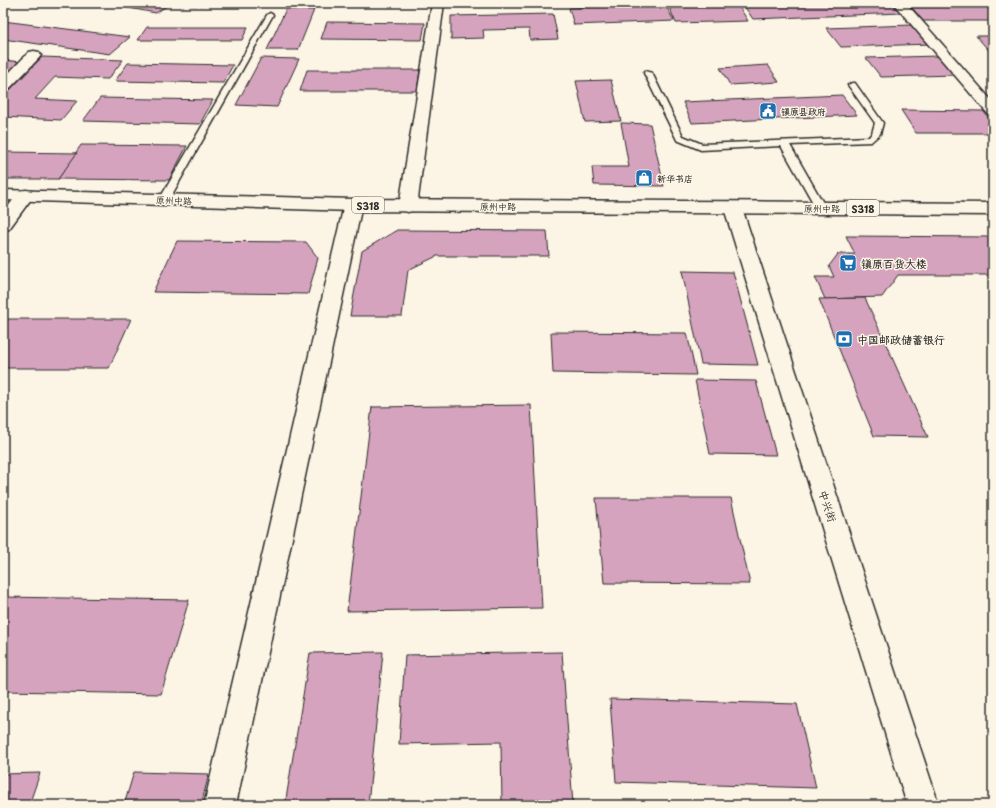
<svg xmlns="http://www.w3.org/2000/svg" width="996" height="808" font-family="'Playpen Sans','LXGW WenKai TC',sans-serif">
<style>
.building{fill:#d6a3be;stroke:#2b2b2b}
.lines{fill:none;stroke-linecap:round;stroke-linejoin:round}
.lane-casing{stroke:#2b2b2b;stroke-width:3}
.street-casing{stroke:#2b2b2b;stroke-width:3}
.secondary-casing{stroke:#2b2b2b;stroke-width:3}
.primary-casing{stroke:#2b2b2b;stroke-width:3}
.lane{fill:#fcf5e5;fill-rule:evenodd}
.street{fill:#fcf5e5;fill-rule:evenodd}
.secondary{fill:#fcf5e5;fill-rule:evenodd}
.primary{fill:#fcf5e5;fill-rule:evenodd}
.labels{text-anchor:middle;dominant-baseline:central;stroke-width:3;stroke-linejoin:round;paint-order:stroke}
.far-poi-label{font-size:9px;font-weight:bold;fill:#2b2b2b;stroke:#fcf5e5;text-anchor:start}
.far-street-label{font-size:9px;fill:#2b2b2b;stroke:#fcf5e5}
.shield{fill:#fcf5e5;stroke:#6a6863;stroke-width:1}
.shield-label{font-size:10px;font-weight:bold;fill:#2b2b2b}
.poi-label{font-size:11px;font-weight:bold;fill:#2b2b2b;stroke:#fcf5e5;text-anchor:start}
.street-label{font-size:11px;fill:#2b2b2b;stroke:#fcf5e5}
</style>
<rect width="100%" height="100%" fill="#fcf5e5"/>
<filter id="ink" filterUnits="userSpaceOnUse"><feTurbulence type="fractalNoise" baseFrequency=".025" numOctaves="2"/><feDisplacementMap in="SourceGraphic" scale="8" xChannelSelector="R" yChannelSelector="G"/><feConvolveMatrix kernelMatrix="1 2 1 2 8 2 1 2 1" color-interpolation-filters="sRGB"/></filter>
<g filter="url(#ink)">
<!-- building -->
<g class="building">
<path d="M101,3h70l-15,10z"/>
<path d="M192,3h96v2h-97z"/>
<path d="M742,3h149l10,10 -148,6z"/>
<path d="M665,4l9,17 -100,4 -5,-17z"/>
<path d="M738,5l10,16 -72,2 -7,-16z"/>
<path d="M910,5h83v16h-70z"/>
<path d="M286,9l28,1 -16,40h-31z"/>
<path d="M553,14l5,25 -28,1 -1,-11 -46,1 1,8 -33,1v-23z"/>
<path d="M3,21l127,16 -20,17 -107,-15z"/>
<path d="M327,22l98,1 -3,17 -101,-1z"/>
<path d="M912,25l18,19 -89,3 -15,-19z"/>
<path d="M147,27h101l-6,13h-104z"/>
<path d="M976,36h17v19z"/>
<path d="M938,56l18,19 -75,2 -15,-19z"/>
<path d="M42,57l81,3 -15,19 -53,-2 -20,22 42,2 -16,19 -58,-3v-20z"/>
<path d="M261,58l38,1 -22,48 -41,-2z"/>
<path d="M3,60l18,2 -18,14z"/>
<path d="M128,63l105,2 -10,18 -108,-2z"/>
<path d="M768,65l11,17 -49,3 -10,-17z"/>
<path d="M307,70h113l-3,21h-117z"/>
<path d="M611,80l10,41 -36,1 -9,-41z"/>
<path d="M842,95l15,20 -165,8 -9,-21z"/>
<path d="M100,98l113,2 -13,24 -117,-3z"/>
<path d="M901,110l82,1 10,12v10h-77z"/>
<path d="M621,123l29,1 14,62 -70,-1 -2,-18h37z"/>
<path d="M81,145l106,1 -18,34 -111,-1z"/>
<path d="M3,152l74,1 -19,26h-55z"/>
<path d="M397,230l150,1 2,25h-112l-29,14 -6,46h-52l12,-65z"/>
<path d="M846,236l145,1 2,3v35h-95l-16,22 -57,2 -10,-22h19l-5,-11 9,-12h17z"/>
<path d="M177,241l129,1 12,16 -10,36 -155,-2z"/>
<path d="M682,271l51,1 25,93 -57,-1z"/>
<path d="M865,298l63,139 -54,-1 -55,-137z"/>
<path d="M3,319h128l-22,49h-106z"/>
<path d="M551,332l136,1 9,42 -143,-2z"/>
<path d="M695,380l61,1 20,74 -66,-1z"/>
<path d="M531,405l11,203 -195,3 25,-204z"/>
<path d="M596,498h135l19,86 -146,-1z"/>
<path d="M3,597l186,3 -28,94 -158,-3z"/>
<path d="M383,652l-15,153h-83l25,-152z"/>
<path d="M562,652l11,153h-71l-1,-63 -102,2 6,-89z"/>
<path d="M610,699l187,5 19,84 -200,-6z"/>
<path d="M134,772l75,2 -8,31h-77z"/>
<path d="M40,773l-11,32h-26v-31z"/>
</g>
<g class="lines">
<defs>
<g id="lane">
<path d="M270,13l3,2 -104,185 -5,3 -3,-1 -2,-2 108,-185z"/>
<path d="M645,71l7,2 31,63 19,8 167,-7 3,-4 3,-10 -27,-38 4,-2h3l28,40 -3,11 -9,8 -81,3 36,63 -5,3 -5,-3 -35,-62 -80,4 -24,-10 -33,-67z"/>
</g>
<g id="street">
<path d="M432,3h12l-27,203 -3,4 -6,2 -6,-2 -3,-4z"/>
<path d="M893,3h13l87,99v13l-5,-1z"/>
<path d="M34,51l5,1 2,3 -2,3 -31,32 -5,1v-12l26,-27z"/>
<path d="M26,190l6,1 2,4 -25,34 -6,2v-18l17,-22z"/>
<path d="M733,202l6,2 3,4 197,597h-32l-183,-597 3,-4z"/>
</g>
<path id="secondary" d="M353,199l6,2 3,4 -126,600h-32l140,-600 3,-4z"/>
<path id="primary" d="M3,190l350,9 640,4v12l-640,-4 -350,-11z"/>
</defs>
<!-- lane casing -->
<use href="#lane" class="lane-casing"/>
<!-- street casing -->
<use href="#street" class="street-casing"/>
<!-- secondary casing -->
<use href="#secondary" class="secondary-casing"/>
<!-- primary casing -->
<use href="#primary" class="primary-casing"/>
<!-- lane -->
<use href="#lane" class="lane"/>
<!-- street -->
<use href="#street" class="street"/>
<!-- secondary -->
<use href="#secondary" class="secondary"/>
<!-- primary -->
<use href="#primary" class="primary"/>
</g>
</g>
<!-- icons -->
<defs>
<symbol id="civic-square" viewBox="-11 -11 22 22"><rect x="-9" y="-9" width="18" height="18" rx="4" fill="#1f6fb2" stroke="#fcf5e5"/><path d="M-.6-6.5H3V-4.5H.6V-3L4-1V1h2V6H-6V1h2V-1L-.6-3ZM-1.2 2.5V6h2.4V2.5Z" fill="#fff"/></symbol>
<symbol id="shop-square" viewBox="-11 -11 22 22"><rect x="-9" y="-9" width="18" height="18" rx="4" fill="#1f6fb2" stroke="#fcf5e5"/><path d="M-5-2.5h2.3a2.7 3.5 0 0 1 5.4 0H5L5.5 6h-11ZM-1.5-2.5h3a1.5 2.3 0 0 0-3 0Z" fill="#fff"/></symbol>
<symbol id="supermarket-square" viewBox="-11 -11 22 22"><rect x="-9" y="-9" width="18" height="18" rx="4" fill="#1f6fb2" stroke="#fcf5e5"/><path d="M-6-5.5h2.5l.6 2H6L4.5 2H-2.5L-4.4-4H-6ZM-1.5 3.2a1.3 1.3 0 1 0 .1 0ZM3 3.2a1.3 1.3 0 1 0 .1 0Z" fill="#fff"/></symbol>
<symbol id="bank-square" viewBox="-11 -11 22 22"><rect x="-9" y="-9" width="18" height="18" rx="4" fill="#1f6fb2" stroke="#fcf5e5"/><path d="M-6-4H6V4H-6ZM0-2.3a2.3 2.3 0 1 0 0 4.6a2.3 2.3 0 1 0 0-4.6Z" fill="#fff"/></symbol>
</defs>
<g fill-rule="evenodd">
<use href="#civic-square" x="758" y="101" width="20" height="20"/>
<use href="#shop-square" x="634" y="168" width="20" height="20"/>
<use href="#supermarket-square" x="838" y="253" width="20" height="20"/>
<use href="#bank-square" x="834" y="329" width="20" height="20"/>
</g>
<g class="labels">
<!-- far-poi labels -->
<g class="far-poi-label">
<text x="781" y="111">镇原县政府</text>
<text x="657" y="178">新华书店</text>
</g>
<!-- far-street labels -->
<g class="far-street-label">
<text transform="translate(174 200) rotate(2)">原州中路</text>
<text x="498" y="206">原州中路</text>
<text x="822" y="208">原州中路</text>
</g>
<!-- shield labels -->
<g class="shield">
<rect x="352" y="197" width="32" height="16" rx="3"/>
<rect x="847" y="200" width="32" height="16" rx="3"/>
</g>
<g class="shield-label">
<text x="368" y="205">S318</text>
<text x="863" y="208">S318</text>
</g>
<!-- poi labels -->
<g class="poi-label">
<text x="861" y="263">镇原百货大楼</text>
<text x="857" y="339">中国邮政储蓄银行</text>
</g>
<!-- street labels -->
<g class="street-label">
<text transform="translate(828 506) rotate(72)">中兴街</text>
</g>
</g>
<!-- margin -->
<rect width="996" height="808" fill="none" stroke="#fcf5e5" stroke-width="16"/>
<rect x="8" y="8" width="980" height="792" fill="none" stroke="#2b2b2b" stroke-width="1.5" filter="url(#ink)"/>
</svg>
